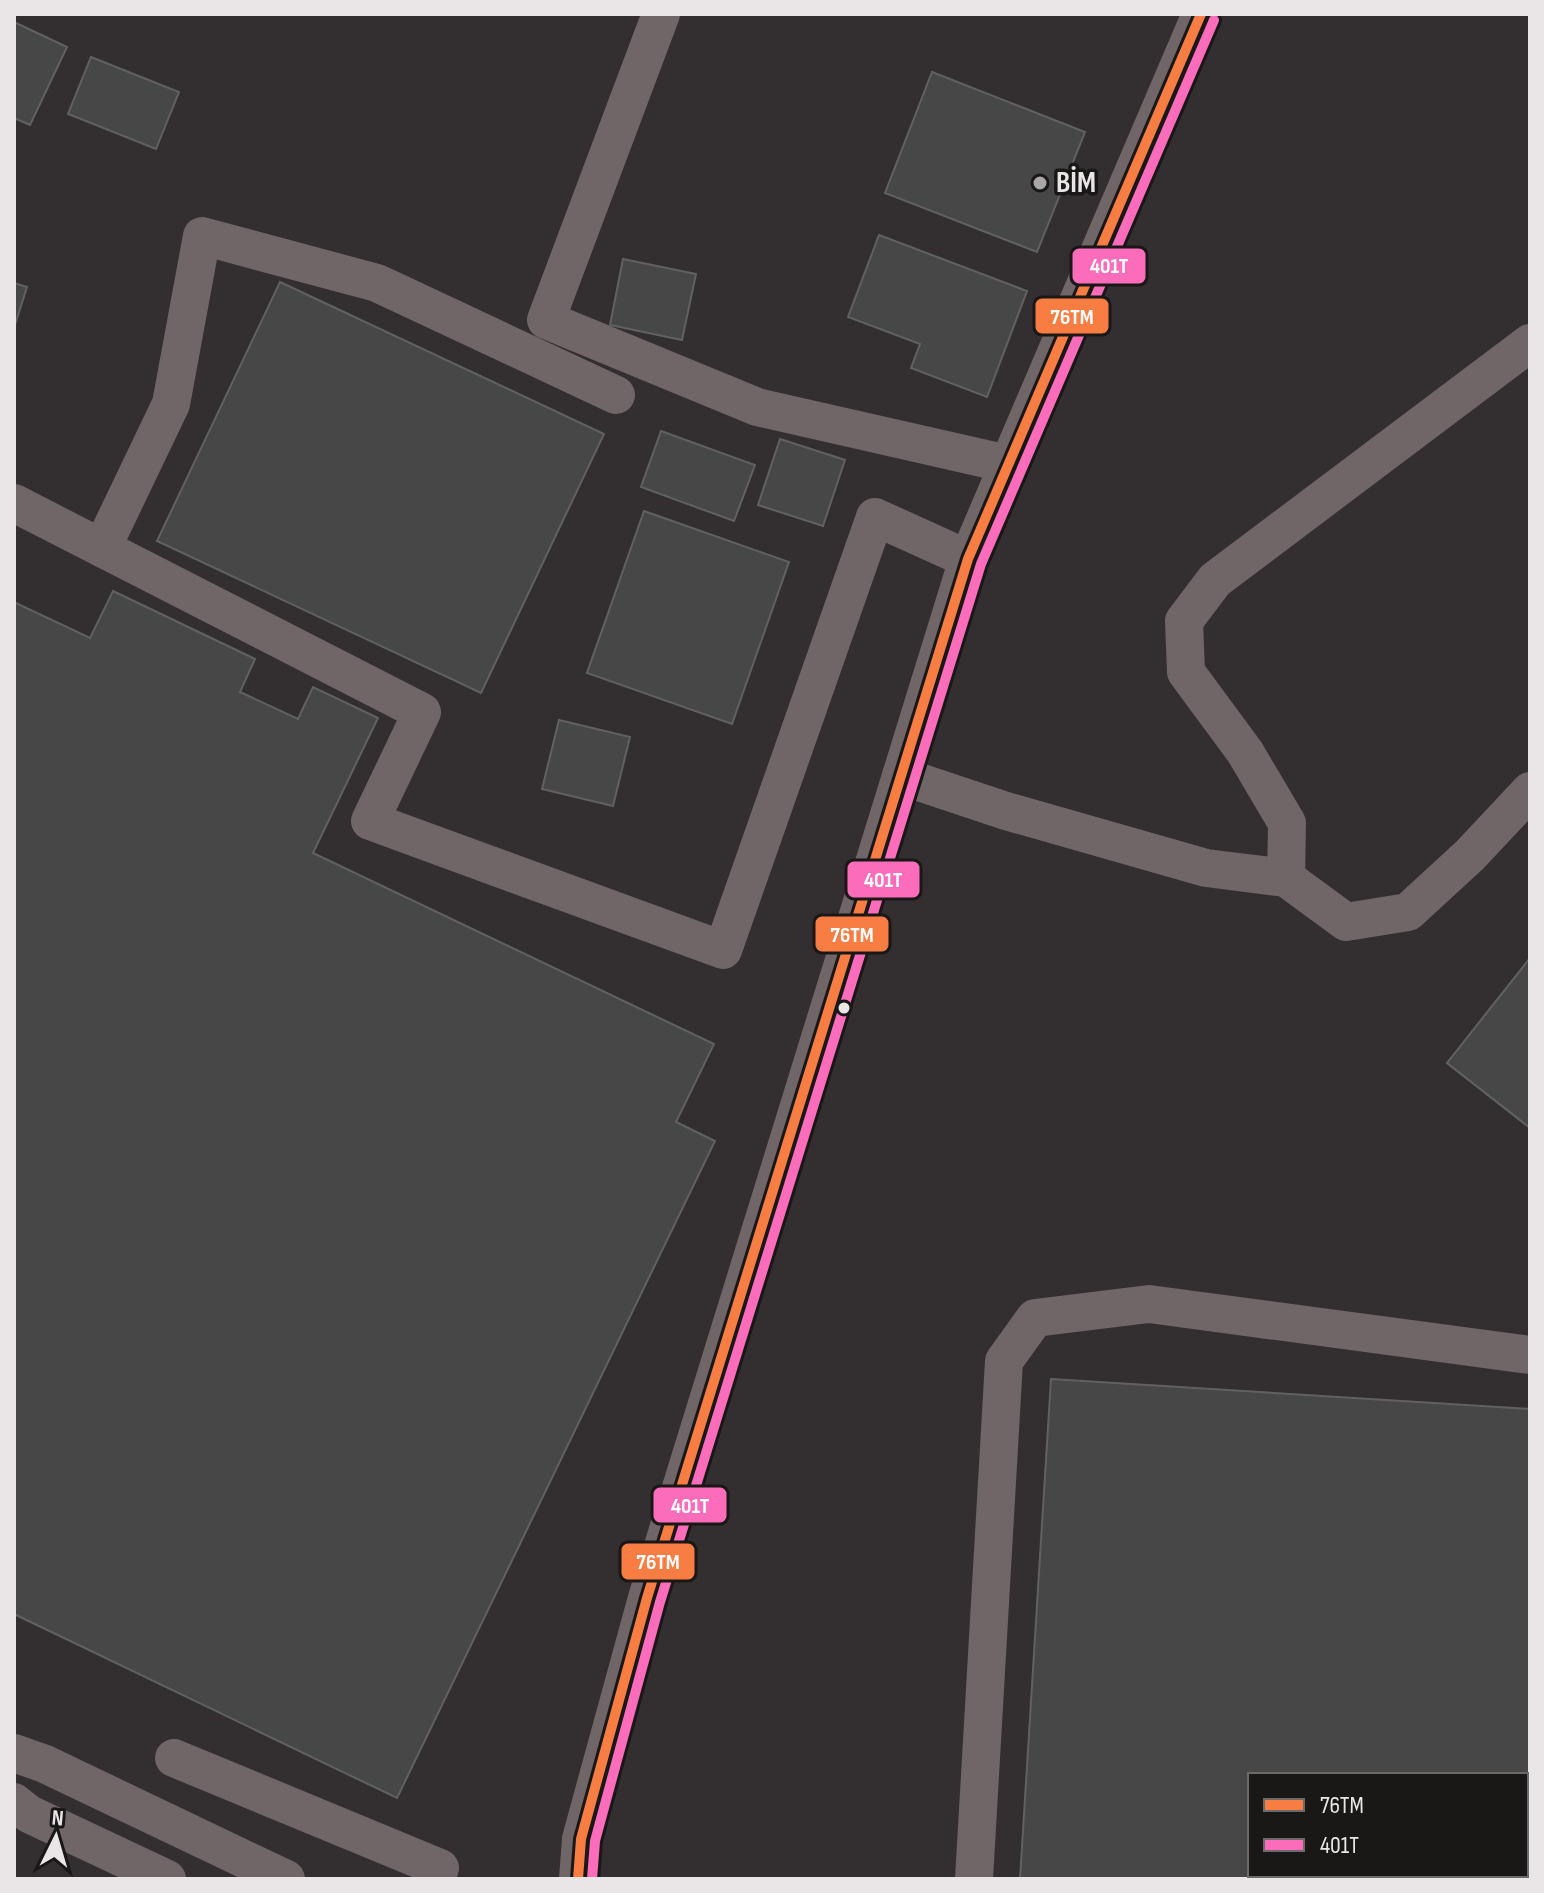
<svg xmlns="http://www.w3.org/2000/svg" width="1544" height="1893" font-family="'Sofia Sans Condensed',sans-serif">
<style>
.building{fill:#484747;stroke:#626162;stroke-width:2;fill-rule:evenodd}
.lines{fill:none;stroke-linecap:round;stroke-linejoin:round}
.minor{stroke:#706567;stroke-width:38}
.bus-1-casing{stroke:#1a1717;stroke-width:16}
.bus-2-casing{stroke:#1a1717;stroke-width:16}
.bus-1{stroke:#f77d43;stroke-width:10}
.bus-2{stroke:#fb6dba;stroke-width:10}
.poi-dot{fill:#aaa6a7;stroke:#1a1717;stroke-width:3}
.bus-dot{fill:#eae6e7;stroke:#1a1717;stroke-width:3}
.labels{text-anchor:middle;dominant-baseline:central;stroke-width:7;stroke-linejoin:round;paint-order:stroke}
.poi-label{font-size:30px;font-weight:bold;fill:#eae6e7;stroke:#1a1717;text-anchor:start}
.line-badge{stroke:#1a1717;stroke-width:3}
.badge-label{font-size:22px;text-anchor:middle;font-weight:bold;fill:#fff}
</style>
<rect width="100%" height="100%" fill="#332f30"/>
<!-- building -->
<g class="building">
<path d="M14,22l53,25 -37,78 -16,-7z"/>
<path d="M91,57l88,35 -23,57 -88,-35z"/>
<path d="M932,72l153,60 -48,120 -152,-59z"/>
<path d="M879,235l148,56 -40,106 -76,-29 9,-24 -72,-27z"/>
<path d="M623,259l73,15 -14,66 -72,-15z"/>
<path d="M280,282l324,152 -123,259 -324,-152z"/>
<path d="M14,283l13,4 -13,41z"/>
<path d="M661,431l94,34 -21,56 -93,-34z"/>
<path d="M780,439l65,21 -22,66 -65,-21z"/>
<path d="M644,511l145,51 -57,162 -145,-51z"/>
<path d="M113,591l142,68 -15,33 58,27 15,-32 65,31 -65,135 401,191 -38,78 39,19 -318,657 -383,-184v-1012l76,36z"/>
<path d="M559,720l71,17 -17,69 -71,-17z"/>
<path d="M1530,958v170l-83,-65z"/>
<path d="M1051,1379l479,30v470h-510zM1250,1775h276v100h-276z"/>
</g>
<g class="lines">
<!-- minor -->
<g class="minor">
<path d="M661,14l-115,306 211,87 251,57"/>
<path d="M14,503l408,209 -52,109 353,129 152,-433 93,42"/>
<path d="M102,548l69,-144 31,-168 175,47 239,112"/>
<path d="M901,776l105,35 200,57 80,10 60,44 62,-10 62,-57 60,-64"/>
<path d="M1286,878l1,-55 -42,-71 -59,-80 -2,-51 31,-41 315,-237"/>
<path d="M14,1753l31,11 241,115"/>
<path d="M174,1758l266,110 -4,11"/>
<path d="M14,1802l15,12 138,65"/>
<path d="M578,1879l3,-40 66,-241 321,-1039 233,-545"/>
<path d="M974,1879l30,-518 31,-43 114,-14 381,51"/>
</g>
<defs>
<path id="bus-1" d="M578,1879l3,-40 66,-241 321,-1039 233,-545"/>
<path id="bus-2" d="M592,1879l3,-38 65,-239 321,-1038 233,-544"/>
</defs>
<!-- bus-1 casing -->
<use href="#bus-1" class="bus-1-casing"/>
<!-- bus-2 casing -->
<use href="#bus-2" class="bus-2-casing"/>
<!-- bus-1 -->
<use href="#bus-1" class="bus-1"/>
<!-- bus-2 -->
<use href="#bus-2" class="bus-2"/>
</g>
<!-- markers -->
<circle class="poi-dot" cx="1040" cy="183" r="8"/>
<circle class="bus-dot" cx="844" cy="1008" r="7"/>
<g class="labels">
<!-- poi labels -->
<g class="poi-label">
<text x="1056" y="183">BİM</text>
</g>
</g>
<g class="line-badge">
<rect x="1071" y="247" width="76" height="38" rx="8" fill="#fb6dba"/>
<rect x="1034" y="297" width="76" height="38" rx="8" fill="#f77d43"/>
<rect x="846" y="860" width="75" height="39" rx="8" fill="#fb6dba"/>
<rect x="814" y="915" width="76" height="38" rx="8" fill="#f77d43"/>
<rect x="652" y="1486" width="76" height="38" rx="8" fill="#fb6dba"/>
<rect x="620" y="1542" width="76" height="39" rx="8" fill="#f77d43"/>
</g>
<g class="badge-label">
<text x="1109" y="273">401T</text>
<text x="1072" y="324">76TM</text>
<text x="883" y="887">401T</text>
<text x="852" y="942">76TM</text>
<text x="690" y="1513">401T</text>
<text x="658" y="1569">76TM</text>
</g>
<!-- border -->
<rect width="1544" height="1893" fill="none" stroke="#eae6e7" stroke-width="32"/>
<!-- legend -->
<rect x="1248" y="1773" width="280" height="104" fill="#1a1717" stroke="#6d6a6a" stroke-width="2"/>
<rect x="1264" y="1799" width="40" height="12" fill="#f77d43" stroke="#6d6a6a" stroke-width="2"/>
<text x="1320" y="1813" font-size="24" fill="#eae6e7">76TM</text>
<rect x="1264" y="1839" width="40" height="12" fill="#fb6dba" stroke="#6d6a6a" stroke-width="2"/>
<text x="1320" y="1853" font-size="24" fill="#eae6e7">401T</text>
<!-- north arrow -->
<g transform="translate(56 1837) rotate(5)" stroke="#1a1717" stroke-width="6" paint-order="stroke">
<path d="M0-6L14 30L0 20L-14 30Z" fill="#eae6e7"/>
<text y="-12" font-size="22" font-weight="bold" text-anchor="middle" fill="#eae6e7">N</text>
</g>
</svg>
